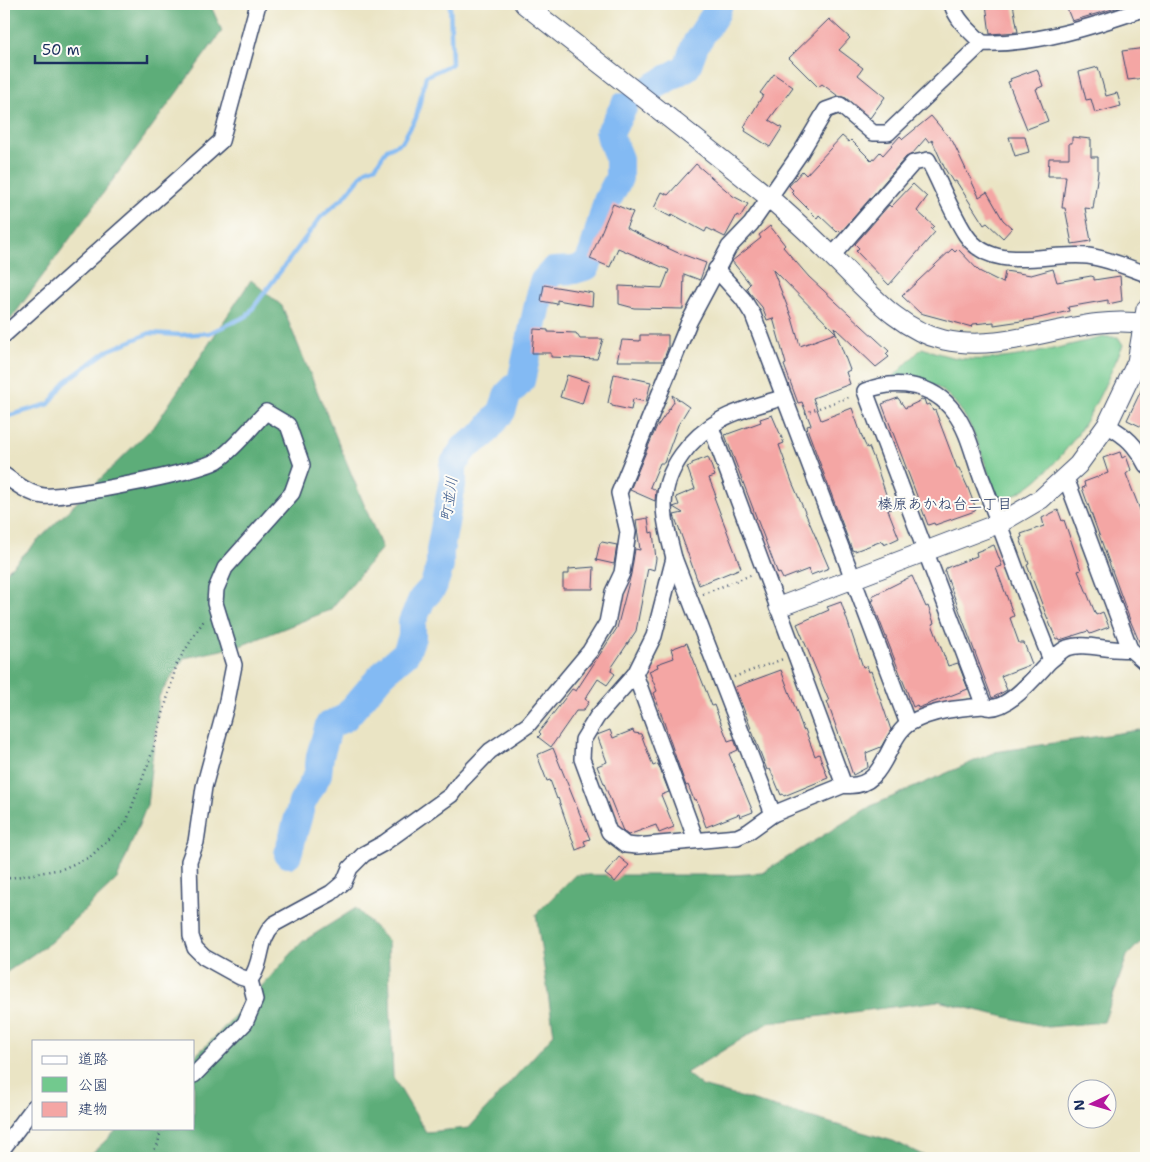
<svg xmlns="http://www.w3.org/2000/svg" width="1150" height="1162" font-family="'Shantell Sans','Klee One',sans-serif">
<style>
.green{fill:#72c98e;stroke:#467c76}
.forest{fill:#5dad79;stroke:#3c6e6c}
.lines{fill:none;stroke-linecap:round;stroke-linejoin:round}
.stream{stroke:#83baf3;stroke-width:4.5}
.river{stroke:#83baf3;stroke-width:28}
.building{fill:#f4a6a4}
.minor-casing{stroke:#3a4a6d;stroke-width:18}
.tertiary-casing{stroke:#3a4a6d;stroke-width:21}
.path{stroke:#3a4a6d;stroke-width:2.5;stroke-dasharray:1 4;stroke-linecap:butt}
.minor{stroke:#fff;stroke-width:15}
.tertiary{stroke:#fff;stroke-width:19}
.labels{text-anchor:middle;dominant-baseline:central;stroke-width:4;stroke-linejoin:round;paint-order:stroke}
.water-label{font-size:15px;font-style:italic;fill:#3a598b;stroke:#fdfcf7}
.neighbourhood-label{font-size:15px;fill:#1b2f5e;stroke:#fdfcf7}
</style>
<rect width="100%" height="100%" fill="#fdfcf7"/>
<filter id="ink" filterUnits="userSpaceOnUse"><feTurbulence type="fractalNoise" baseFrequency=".02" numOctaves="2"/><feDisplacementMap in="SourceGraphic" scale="10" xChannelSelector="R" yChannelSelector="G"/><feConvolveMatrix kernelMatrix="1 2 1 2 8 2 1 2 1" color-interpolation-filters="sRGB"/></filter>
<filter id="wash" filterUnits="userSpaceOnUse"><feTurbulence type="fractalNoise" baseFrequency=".0096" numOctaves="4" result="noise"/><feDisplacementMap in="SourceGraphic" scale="20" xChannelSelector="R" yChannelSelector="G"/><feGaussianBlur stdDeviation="1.12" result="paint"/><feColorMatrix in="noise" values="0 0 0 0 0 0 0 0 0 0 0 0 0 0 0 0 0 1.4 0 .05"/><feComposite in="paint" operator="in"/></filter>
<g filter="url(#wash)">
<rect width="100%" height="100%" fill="#eae4c4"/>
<!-- green -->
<path class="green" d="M1105,337h13l5,8c-23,51 -40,93 -83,132 -9,9 -21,15 -32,22l-11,-2c-21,-55 -32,-124 -105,-119l30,-30c15,5 29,10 45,11 46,3 94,-13 138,-22z"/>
<!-- forest -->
<g class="forest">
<path d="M4,4h206l12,27 -211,288 -7,3z"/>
<path d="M251,280l31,26 100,242 -52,62 -90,36 -56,12 -25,38 -12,109 -30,74 -66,63 -47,32v-400l152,-150z"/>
<path d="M1146,729v207l-19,20 -23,66 -56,5 -110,-26 -170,22 -82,50 16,13 191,55 36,17h-842l32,-30h75v-71l23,-22 85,-93 54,-34 32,33 5,136 33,55 43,-4 85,-94 -18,-120 39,-39h158l29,-2 109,-67 124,-54z"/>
</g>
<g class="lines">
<!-- stream -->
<path class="stream" d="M8,416l41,-12 16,-22 42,-31 43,-18 31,2 28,-2 38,-17 74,-99 24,-21 21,-26 10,-4 11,-17 15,-7 14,-24 10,-42 26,-12 -2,-60"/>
<!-- river -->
<g class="river">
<path d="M651,88l36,-21 8,-22 21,-32 3,-9"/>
<path d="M288,854l14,-51 16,-29 2,-18 9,-31 16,-7 41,-48 20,-17 6,-16v-15l10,-23 11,-12 7,-21v-15l13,-72v-14l11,-17 19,-13 19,-24 6,-17 13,-13 22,-99 10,-11 21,-1 13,-4 6,-15 14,-50 12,-23v-19l-10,-25 15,-28"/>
</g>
</g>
<g id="blocks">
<!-- building -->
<g class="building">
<path d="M986,4h27l5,28 -28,2z"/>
<path d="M1065,4h61v1l-54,16z"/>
<path d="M829,19l21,19 -11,12 24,18 -5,7 27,22 -15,21 -24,-20 -8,-2 -16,-12 -4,3 -29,-29z"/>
<path d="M1146,48v30l-18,2 -6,-29z"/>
<path d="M1098,67l8,29 11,-3 4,13 -26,7 -4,-14 -5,1 -7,-28z"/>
<path d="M1037,69l6,17 -7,3 12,32 -21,8 -19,-47 3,-1 -1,-2z"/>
<path d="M774,74l19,13 -24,33 13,8 -12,19 -25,-16 1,-2 -2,-2 19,-32 -3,-2z"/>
<path d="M931,116l22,26 26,55 8,-5 16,28 9,8 -9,10 -16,-15 -3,2 -28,-44 -3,1 -8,-13 -13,-29 -3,2 -3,-4 -14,16 -6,3 -65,75 -2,-2 -2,2 -18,-17 -2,3 -26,-26 2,-2 -4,-4 13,-15 4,4 36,-39 7,6 2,-2 21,21 8,-9 3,3 17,-19 3,3z"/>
<path d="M1009,137h16l4,15 -14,4z"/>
<path d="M1072,137l19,2v18h7v15l-5,37 -8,-1 6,33 -19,3 -7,-36h-3l4,-32h-18l1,-18h20v-15h3z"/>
<path d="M696,164l37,32 15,8 -8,13 -3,-2 -12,22 -18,-9 -2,4 -33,-18 -1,3 -17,-9 8,-16 6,3z"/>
<path d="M913,184l14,13 -10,14 17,15 -3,3 4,3 -46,53 -33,-34 3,-3 -4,-4 34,-39 2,2z"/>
<path d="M613,204l20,8 -7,16 50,24 30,11 -6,17 -16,-6 -1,35 -49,-1 -15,-4v-18l43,2 7,-18 -51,-22 -8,19 -20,-8z"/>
<path d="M770,226l15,19 -2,2 26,30 80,74 -3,3 3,3 -13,10 -42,-40 2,6 -64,-65 20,50 8,28 36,-13 14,37 -4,2 4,12 -37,14 8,22 31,-12 12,34 3,6 2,-1 5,12 17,50 -3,1 11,28 -15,7 -2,-4 -27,10 -3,-1 -44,-119 -1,-5 4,-1 -9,-23 -4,1 -14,-38 2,-1 -13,-46 -6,2 -5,-13 -13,-15 -2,-5 3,-3 -18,-23 29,-23 -2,-3z"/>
<path d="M952,249l3,3 3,-3 21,22 24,12 2,-12 26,4 22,-6 4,13 34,-6 3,1v3l26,-4 2,25 -14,3v-4l-40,7 1,4 -34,8 -41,6v-3l-21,2 -1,3 -52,-14 -18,-17z"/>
<path d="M544,285l49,8 -1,13 -35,-6v4l-16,-3z"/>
<path d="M534,329l14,1v2l28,1 4,6h23l-6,20 -46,-2v-4h-19z"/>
<path d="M640,335h28v13l-5,13h-46l5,-21 18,1z"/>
<path d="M614,374l37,8 -5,20 -13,-3 -2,11 -19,-4v-2l-4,-1z"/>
<path d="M567,375l22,7 -7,22 -22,-7z"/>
<path d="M1146,380v38l-4,9 -15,-7z"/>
<path d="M672,395l17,12 -11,18 -14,38h-4l-10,24 6,3 -1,11 -25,-11 26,-62 18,-26z"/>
<path d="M898,398l7,10 19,-9 2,6 4,-1 3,7 2,-1 22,58h2l9,20 8,21 -1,2 -40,14 -1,-2 -6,2 -46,-121z"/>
<path d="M772,415l12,28 -5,2 13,37 37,86 -18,7 -2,-6 -26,10 -3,-6 -2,1 -53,-139 36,-13 -1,-3z"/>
<path d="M1120,452l2,6 4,-2 5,14 -5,4 20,51v126l-5,-5 -11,-26 -48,-132 3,-1 -1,-5 24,-9 -5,-15z"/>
<path d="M708,457l7,19 -6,2 7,18 -2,1 27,71 -42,17 -25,-70 9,-2 -10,-6 6,-2 -3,-8 19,-8 -8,-22 5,-2v-2z"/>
<path d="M1058,510l4,11 2,-1 17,50 -3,1 18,44 7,-3 6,15 -19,7 -2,-3 -28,9 -1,-2 -3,1 -11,-27 -18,-47 2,-1 -9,-26 2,-1 -1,-3 23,-8 -2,-8z"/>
<path d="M648,518l2,15 3,-1 3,27 -2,11 -6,-2 -12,63 -24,36 -1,4 4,3 -8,11 -9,-6 -13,20 4,3 -6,9h-7l-25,36 -13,-10 3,-3 -2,-2 33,-43 4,2 41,-63 14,-54 4,-25 5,1 -4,-30z"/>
<path d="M602,542l15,3 -3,19 -18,-4 4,-17z"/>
<path d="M994,545l8,21 -6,2 18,48 -4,2 9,25h5l8,21 -31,12 6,14 -15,8 -47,-126 1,-4 31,-12 -1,-4z"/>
<path d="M594,567l-1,22h-30v-15h6v-5z"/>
<path d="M912,576l14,31 2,-1 6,17 -2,1 16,42 10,-3 10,26 -50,19 -1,-3 -4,2 -41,-106 2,-1 -2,-4z"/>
<path d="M841,602l22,65 4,-1 2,6 2,-1 20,59 -10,17 -15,6 2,14 -15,8 -26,-74h2l-32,-77 32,-14 -2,-3z"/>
<path d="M687,643l25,63 2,-1 14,36 6,-2 4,11 -9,4 24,58 -13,5 -1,-3 -33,13 -10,-28 -2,1 -6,-15 -2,1 -10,-28 -22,-65 3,-2 -8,-20 9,-4 -1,-3 17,-6 -3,-9z"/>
<path d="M781,670l21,56 1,4 2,-1 10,27 4,-2 9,24 -44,18 -1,-2 -2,1 -11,-26 -3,1 -32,-83z"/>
<path d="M610,730l3,8 20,-8 1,3 7,1 12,32 5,-2 11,28 -8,3 13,32 -15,6 -3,-8 -28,10 -5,-4 -26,-65 10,-4 -10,-27z"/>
<path d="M553,748l37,91 -6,2 2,5 -10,4 -18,-52 -1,1 -7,-19 -3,1 -10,-26z"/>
<path d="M619,857l10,8 -14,17 -10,-8z"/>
</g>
</g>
</g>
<g filter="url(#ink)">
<use href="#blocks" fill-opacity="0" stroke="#3a4a6d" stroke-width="1"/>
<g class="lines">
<defs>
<g id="minor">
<path d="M952,4c4,16 19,28 30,39"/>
<path d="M832,256l81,-93 15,-3c13,24 23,52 38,75 27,40 84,16 122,21 21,3 39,11 58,18"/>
<path d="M716,269l27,30 10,16 155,409"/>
<path d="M4,335l217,-194 37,-137"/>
<path d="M1107,425c20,12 28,19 39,40"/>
<path d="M711,427l133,358"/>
<path d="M4,475c11,8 25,19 40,21 20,3 159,-25 174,-36 18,-13 33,-33 48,-48l22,13 14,40 -10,28 -67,75 -9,21 -1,14 19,62 -8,41 -22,81 -8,55 -7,19 2,75 4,12 9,9 36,20 10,3"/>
<path d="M674,558l-20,78 -19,38 -38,43 -14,23 -1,19 27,73 17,13 11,1 100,-9 11,-5 25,-18 71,-29c43,6 41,-48 66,-62 23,-13 49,-15 74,-17l-119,-315c31,-12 68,-8 89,21 15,19 20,48 29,70 23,59 44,120 68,178 5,-3 10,-10 16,-12 17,-7 43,4 63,1l-64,-171"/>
<path d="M1130,649l16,14"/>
<path d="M635,674l61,166"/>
<path d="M984,706c21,10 54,-33 67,-46"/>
<path d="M773,814l-99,-256c-4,-17 -10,-35 -10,-53 1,-37 27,-68 58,-86 18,-10 42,-15 62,-22"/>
<path d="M250,980c14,-19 7,-39 24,-56l57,-31 13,-11 6,-14 14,-14 20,-11 67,-48 10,-14 29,-30 38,-26 62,-74 17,-28 6,-31 9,-19 6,-41 -9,-39 70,-171 40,-75 22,-23 50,-72 25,-42 14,-5 33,28h15l94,-90c55,2 112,-17 164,-35"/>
<path d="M194,1075l51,-52 10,-23 -5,-20"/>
<path d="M4,1147l30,-40"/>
</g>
<g id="tertiary">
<path d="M524,4c81,64 163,127 243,192 24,20 47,42 69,64 32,31 63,70 108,80 68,15 135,-28 202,-16"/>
<path d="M779,607l221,-84 41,-24 37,-34 29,-40 30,-63 9,-53"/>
</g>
</defs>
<!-- minor casing -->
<use href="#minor" class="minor-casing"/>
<!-- tertiary casing -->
<use href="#tertiary" class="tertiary-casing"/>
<!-- path -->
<g class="path">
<path d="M805,413l47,-17"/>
<path d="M703,594l48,-19"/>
<path d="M734,677l49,-18"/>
<path d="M4,879l58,-10 28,-12 36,-34 27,-73 24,-87 27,-43"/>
<path d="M149,1158l9,-14 3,-16"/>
</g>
<!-- minor -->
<use href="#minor" class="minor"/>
<!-- tertiary -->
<use href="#tertiary" class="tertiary"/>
</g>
</g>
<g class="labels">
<!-- water labels -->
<g class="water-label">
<text transform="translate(449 499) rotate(-82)">町並川</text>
</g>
<!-- neighbourhood labels -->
<g class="neighbourhood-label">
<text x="945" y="504">榛原あかね台二丁目</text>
</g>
</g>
<!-- margin -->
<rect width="1150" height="1162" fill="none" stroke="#fdfcf7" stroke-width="20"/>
<!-- legend -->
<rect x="32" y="1040" width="162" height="90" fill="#fdfcf7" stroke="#a3aaba"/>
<rect x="42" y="1056" width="25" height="8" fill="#ffffff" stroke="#a3aaba"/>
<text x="78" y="1064" font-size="15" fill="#1b2f5e">道路</text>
<rect x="42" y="1077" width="25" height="15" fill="#72c98e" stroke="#a3aaba"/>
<text x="78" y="1090" font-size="15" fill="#1b2f5e">公園</text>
<rect x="42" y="1102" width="25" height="15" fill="#f4a6a4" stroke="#a3aaba"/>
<text x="78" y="1114" font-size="15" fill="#1b2f5e">建物</text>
<!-- north arrow -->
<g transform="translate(1092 1104) rotate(265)"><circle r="24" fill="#fdfcf7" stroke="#a3aaba"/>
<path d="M0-4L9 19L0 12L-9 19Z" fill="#b5179e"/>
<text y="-8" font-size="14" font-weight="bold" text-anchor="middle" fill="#1b2f5e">N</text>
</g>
<!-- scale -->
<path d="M35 55v8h112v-8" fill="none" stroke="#1b2f5e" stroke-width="2.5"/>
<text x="42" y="55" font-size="15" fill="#1b2f5e" stroke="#fdfcf7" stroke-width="4" paint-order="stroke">50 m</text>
</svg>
